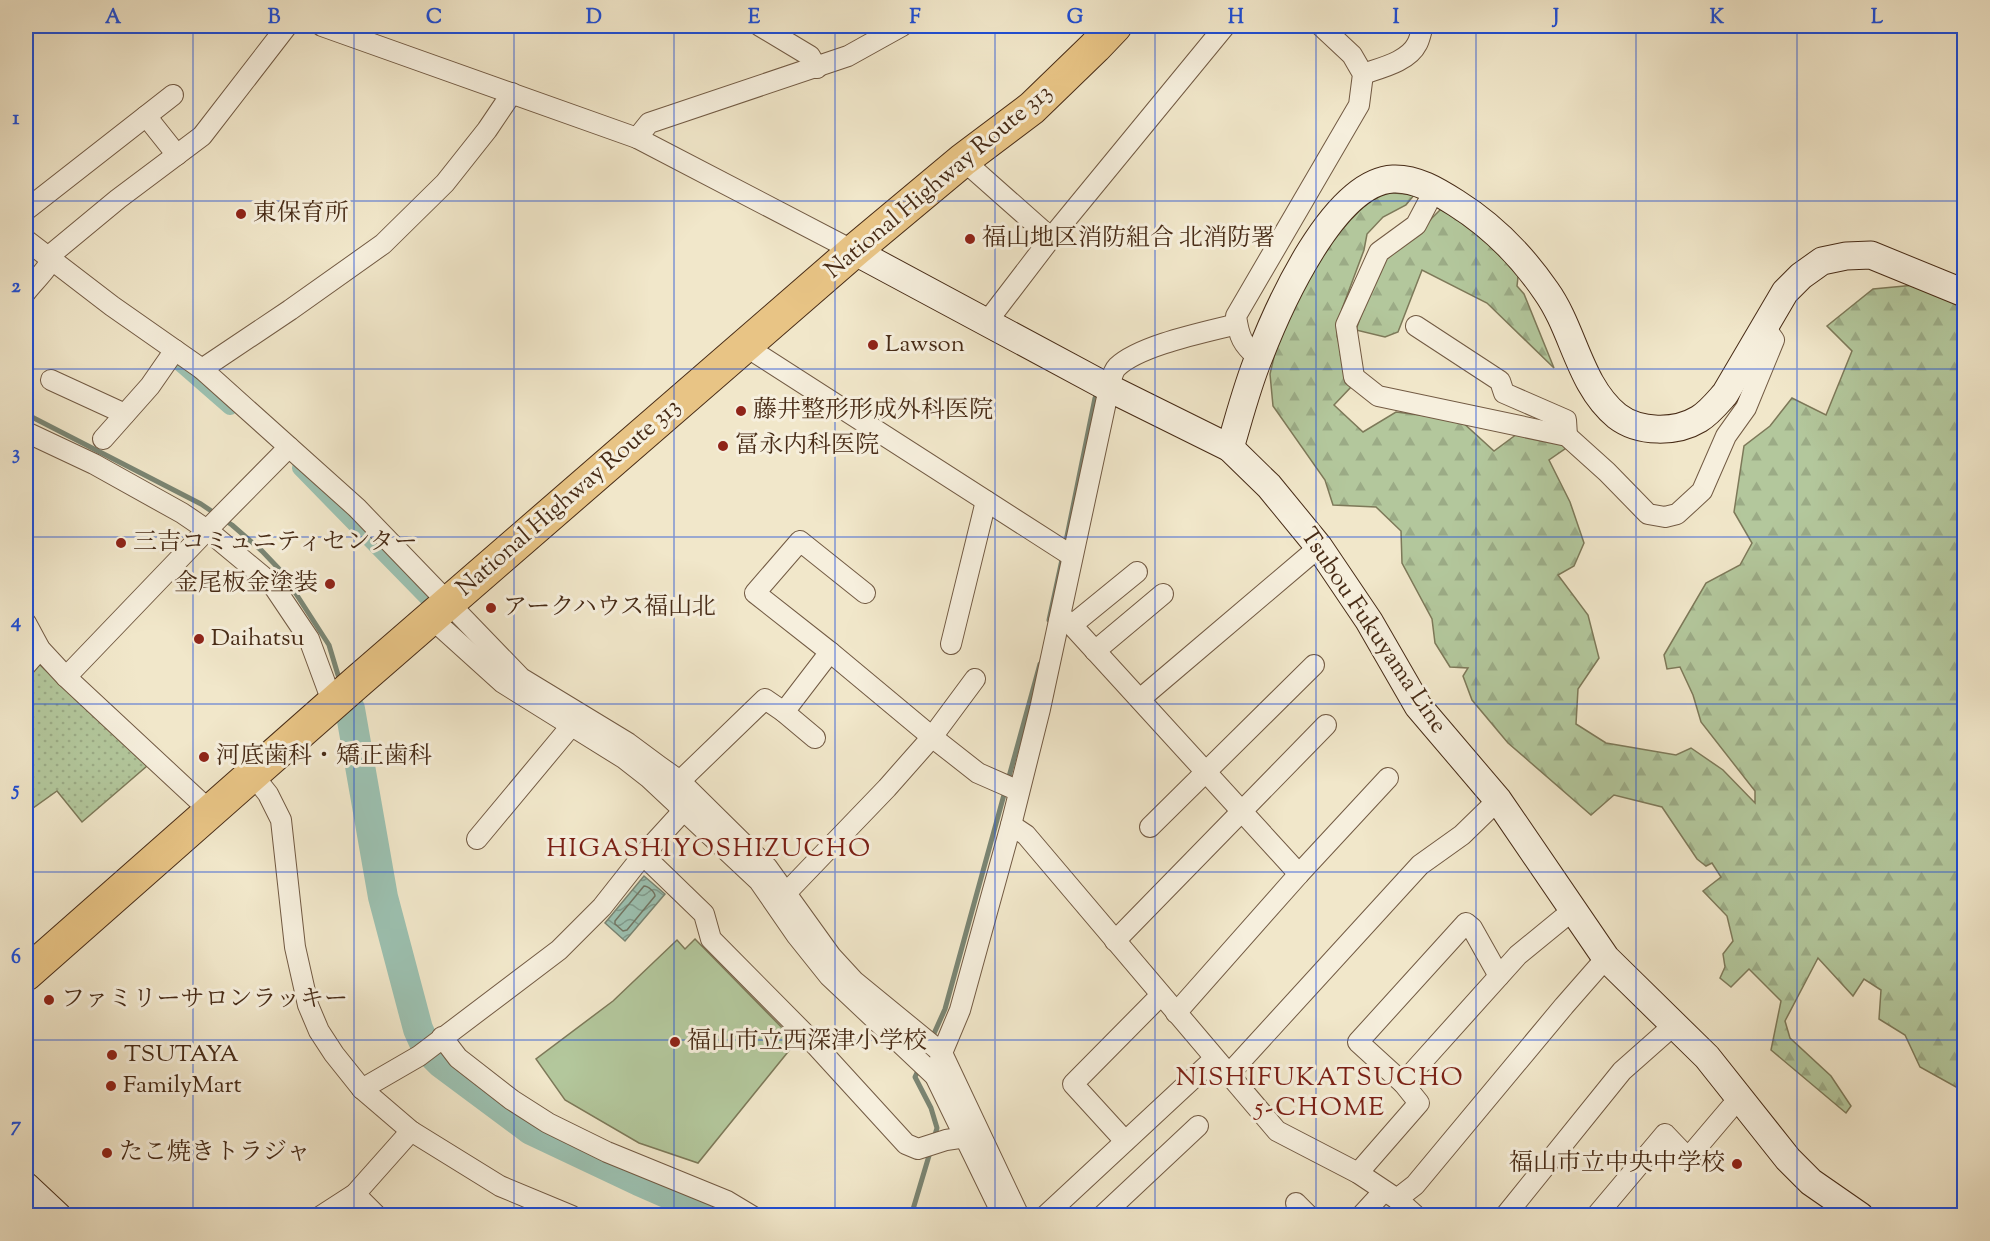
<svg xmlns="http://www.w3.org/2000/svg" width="1990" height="1241" font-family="'Sorts Mill Goudy','Noto Serif JP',serif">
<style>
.forest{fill:url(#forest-firs);stroke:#7d7959;stroke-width:1.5}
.park{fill:url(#park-dots);stroke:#7d7959;stroke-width:1.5}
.pitch{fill:#b3c79c;stroke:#7d7959;stroke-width:1.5}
.water{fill:url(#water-waves);stroke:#7a8573;stroke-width:1.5}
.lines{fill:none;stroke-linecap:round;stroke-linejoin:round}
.shore{stroke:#727664;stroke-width:1.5}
.stream{stroke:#7a8573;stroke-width:5}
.canal{stroke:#9cc1b1;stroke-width:16}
.river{stroke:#9cc1b1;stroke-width:30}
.street-casing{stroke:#725a43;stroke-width:22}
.secondary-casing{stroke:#472b16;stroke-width:29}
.highway-casing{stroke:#472b16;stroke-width:35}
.street{stroke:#f6efdd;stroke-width:20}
.secondary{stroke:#f6efdd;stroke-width:27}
.highway{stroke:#e8c485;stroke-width:33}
.grid{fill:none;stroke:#1d4ed8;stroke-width:1.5;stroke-opacity:0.55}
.poi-dot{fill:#8f2418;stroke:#f6efdd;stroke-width:2}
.labels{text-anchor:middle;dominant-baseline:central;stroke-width:6;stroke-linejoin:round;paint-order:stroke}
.street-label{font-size:24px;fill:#472b16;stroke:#f6efdd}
.poi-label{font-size:24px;fill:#472b16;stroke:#f6efdd;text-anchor:start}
.neighbourhood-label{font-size:26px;letter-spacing:1.5px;fill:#7a1f14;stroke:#f6efdd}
.neatline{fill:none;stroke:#1d4ed8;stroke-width:2}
.grid-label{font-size:20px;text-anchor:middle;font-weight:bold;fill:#1d4ed8}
</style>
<defs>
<pattern id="forest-firs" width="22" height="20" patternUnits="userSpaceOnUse" patternTransform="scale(1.5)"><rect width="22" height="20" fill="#b3c79c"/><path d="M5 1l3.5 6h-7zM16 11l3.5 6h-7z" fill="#9bab86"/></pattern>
<pattern id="park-dots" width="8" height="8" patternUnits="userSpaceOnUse" patternTransform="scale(1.5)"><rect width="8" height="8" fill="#b3c79c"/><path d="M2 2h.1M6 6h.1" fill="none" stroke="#9bab86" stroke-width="1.8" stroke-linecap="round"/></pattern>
<pattern id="water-waves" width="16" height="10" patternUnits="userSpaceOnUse" patternTransform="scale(1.5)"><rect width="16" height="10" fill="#9cc1b1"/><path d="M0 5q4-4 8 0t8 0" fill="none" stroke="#819d8f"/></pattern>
</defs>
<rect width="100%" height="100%" fill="#f1e7ca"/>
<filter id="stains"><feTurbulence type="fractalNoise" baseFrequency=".00333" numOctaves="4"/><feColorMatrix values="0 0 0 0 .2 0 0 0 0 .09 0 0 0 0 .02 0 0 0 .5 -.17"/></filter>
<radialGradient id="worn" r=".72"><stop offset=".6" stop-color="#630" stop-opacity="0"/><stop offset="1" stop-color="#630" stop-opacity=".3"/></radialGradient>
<!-- forest -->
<g class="forest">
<path d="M1385,192l29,3 -8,10 -23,12 -16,17 -3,16 -22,59 -5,27 14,51 -17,18 29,27 33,-20 64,8 34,31 23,-17 52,12 -20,14 21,42 14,41 -10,23 -16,9 30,40 11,43 -21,31 -2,35 30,19 70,12 15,-7 32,22 32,33v-12l-54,-69 -8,-27 -13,-28 -13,2 -3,-14 42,-72 34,-18 12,-22 -18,-31 10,-66 26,-20 22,-28 34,17 26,-64 -25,-25 46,-37 42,-4 49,22v780h-8l-36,-20 -15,-32 -26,-16 2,-29 -17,-11 -11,17 -35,-38 -33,63 5,17 41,38 20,30 -5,7 -75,-63 10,-49 -32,-32 -18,18 -11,-9 5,-11 -2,-13 10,-13 -6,-25 -24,-25 18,-14 -9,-14 -6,3 -9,-7 -35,-52 -48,-12 -23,20 -83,-72 -36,-43 -9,-24 5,-8 -18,-1 -15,-24 -3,-24 -30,-56 -1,-32 -25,-24 -43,-2 -8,-25 -52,-74 -3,-32 12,-51 62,-101 26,-23z"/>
<path d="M1444,206l75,62 -2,18 7,8 30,74 -67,-65 -65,-33 -24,62 -13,5 -29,-7 26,-76 45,-31z"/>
</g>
<!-- park -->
<path class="park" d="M38,663l109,103 -65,56 -25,-31 -31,22v-137z"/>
<!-- pitch -->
<path class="pitch" d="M695,939l101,103 -98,121 -59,-20 -74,-43 -29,-41 77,-58 64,-61 8,9z"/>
<!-- water -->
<path class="water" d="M644,876l21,18 -40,47 -20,-18z"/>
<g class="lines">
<!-- shore -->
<path class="shore" d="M644,886c4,0 11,6 11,10l-28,34 -4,1 -8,-7v-3z"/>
<!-- stream -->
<g class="stream">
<path d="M26,414l175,90 31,21 30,26 20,21 47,73 9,30"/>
<path d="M1065,546l30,-148"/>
<path d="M1049,620l14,-65"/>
<path d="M932,1038l13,-29 95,-345"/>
<path d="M929,1047l-14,30 16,31 6,20 -3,10"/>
<path d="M911,1216l20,-67"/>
</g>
<!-- canal -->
<g class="canal">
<path d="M175,359l55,48"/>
<path d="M300,468l130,133"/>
<path d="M456,626l29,29"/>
</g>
<!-- river -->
<path class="river" d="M350,709l33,188 35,132 9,20 14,14 90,67 108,51 80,35"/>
<defs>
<g id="street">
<path d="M322,26l315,112 217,113"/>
<path d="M760,26l50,30 7,12"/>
<path d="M1363,74c17,-6 45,-12 54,-30 3,-5 4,-13 6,-18"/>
<path d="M146,116l31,39"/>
<path d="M637,138l12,-15 199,-67 54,-30"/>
<path d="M963,160l88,78"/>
<path d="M1434,191l-18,34 -37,27 -33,73 8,52 24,19 189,40 40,36 41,42 17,3 12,-3 25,-23 24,-55 20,-28 28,-68 -9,-13"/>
<path d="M26,210l147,-115"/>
<path d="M26,240l86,66 90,63 155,139 164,170 107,65 31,23 21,15 87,86 64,89 23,25 88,72 77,163"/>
<path d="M26,292c10,-13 24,-24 28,-40l64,-53 84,-63 85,-110"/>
<path d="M986,323l65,-85 174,-212"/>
<path d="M1416,326l84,55 4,12 62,27 1,16"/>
<path d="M745,346l327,210"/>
<path d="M1258,358c-16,-14 -19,-21 -22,-42l123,-211 4,-31 -11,-19 -31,-29"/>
<path d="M202,369l88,-59 93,-66 62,-61 42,-53 25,-37"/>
<path d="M51,380l74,34"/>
<path d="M26,432l68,32 88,49 25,17 65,54 37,55 24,65"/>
<path d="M103,439l47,-53 25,-36"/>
<path d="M865,593l-65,-52 -45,52 75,59 102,85 46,36 41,18"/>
<path d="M431,618l72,65 122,76 23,18 111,104 38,55 32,40 106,100 68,140"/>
<path d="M1059,621h9l231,253"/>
<path d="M26,623l14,26 26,28 145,135"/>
<path d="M1072,625l65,-53"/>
<path d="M951,644l35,-143"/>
<path d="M1095,651l68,-57"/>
<path d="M26,665l14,-16"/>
<path d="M66,677l141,-147 82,-83"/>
<path d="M1140,699l179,-152"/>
<path d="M784,712l46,-60"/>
<path d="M252,774l16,20 13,26 14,127 13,58 11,26 15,23 28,35 49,42 89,55 72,30"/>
<path d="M680,781l85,-82 19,13 31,26"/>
<path d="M1011,825l15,10 251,296 81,42 39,26 18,-14 149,-179 42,-48"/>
<path d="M1150,827l164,-162"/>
<path d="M477,839l95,-114"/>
<path d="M643,855l61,59 7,25 99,100 96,105 12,5 28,-9 20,-3"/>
<path d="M787,892l100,-104 45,-51 43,-58"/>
<path d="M1115,941l211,-216"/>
<path d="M1176,1013l123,-139 89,-96"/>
<path d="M442,1037l16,21 54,42 36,23 59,29 120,49 25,15"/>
<path d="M1228,1075l192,-210 42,-30 36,-35"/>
<path d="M935,1076l7,-23 18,-43 51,-185 29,-116 69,-321c2,-6 3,-16 8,-21 23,-22 89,-35 120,-43"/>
<path d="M1403,1083l115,-128 55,-45"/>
<path d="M362,1089l57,-33 140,-106 43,-43 41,-52 41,-45"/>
<path d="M1125,1141l-52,-57 88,-89"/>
<path d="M1358,1173l61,-70 -16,-20 -45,-41 108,-119 6,5 27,48"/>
<path d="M355,1194l22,22"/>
<path d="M1397,1199l19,17"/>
<path d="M1296,1203l13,13"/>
<path d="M321,1216l34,-22 56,-63"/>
<path d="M1045,1216l169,-157"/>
<path d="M1102,1216l96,-90"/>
<path d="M1361,1216l23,-25"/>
<path d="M1505,1216l117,-145 52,-46"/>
<path d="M1596,1216l69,-82 23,24 51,-60"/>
</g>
<g id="secondary">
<path d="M854,251l255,137 121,60 39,38 50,61 50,74 49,85 80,94 108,158 101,99 81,102 23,23 49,34"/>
<path d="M1230,448c9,-30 17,-62 29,-91 19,-49 74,-175 134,-178 23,-1 44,12 63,24 35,22 66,53 90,88 28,39 33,94 71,125 22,17 59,17 82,3 10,-6 18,-16 26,-25l60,-102 16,-16 21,-15 24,-5 25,-1 93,38"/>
<path d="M26,1186l32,30"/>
</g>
<path id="highway" d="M26,974l330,-291 498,-432 109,-91 69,-52 63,-61 20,-21"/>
</defs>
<!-- street casing -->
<use href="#street" class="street-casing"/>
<!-- secondary casing -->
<use href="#secondary" class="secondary-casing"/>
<!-- highway casing -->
<use href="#highway" class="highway-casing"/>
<!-- street -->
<use href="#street" class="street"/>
<!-- secondary -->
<use href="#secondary" class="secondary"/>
<!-- highway -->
<use href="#highway" class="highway"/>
</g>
<!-- grid -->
<path class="grid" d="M193,26v1190M354,26v1190M514,26v1190M674,26v1190M835,26v1190M995,26v1190M1155,26v1190M1316,26v1190M1476,26v1190M1636,26v1190M1797,26v1190M26,201h1938M26,369h1938M26,537h1938M26,704h1938M26,872h1938M26,1040h1938"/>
<!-- markers -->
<g class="poi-dot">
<circle cx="241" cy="214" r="6"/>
<circle cx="970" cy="239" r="6"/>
<circle cx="873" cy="345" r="6"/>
<circle cx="741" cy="411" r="6"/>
<circle cx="723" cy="446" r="6"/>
<circle cx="121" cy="543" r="6"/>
<circle cx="330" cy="584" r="6"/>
<circle cx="491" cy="608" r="6"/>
<circle cx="199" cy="639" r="6"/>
<circle cx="204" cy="757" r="6"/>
<circle cx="49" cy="1000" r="6"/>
<circle cx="675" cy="1042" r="6"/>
<circle cx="112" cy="1055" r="6"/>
<circle cx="111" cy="1086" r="6"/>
<circle cx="107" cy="1153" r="6"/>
<circle cx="1737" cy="1164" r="6"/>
</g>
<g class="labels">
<!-- street labels -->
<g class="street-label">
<text transform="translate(939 182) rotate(-40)">National Highway Route 313</text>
<text transform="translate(569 498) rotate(-41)">National Highway Route 313</text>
<text transform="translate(1373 631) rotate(56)">Tsubou Fukuyama Line</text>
</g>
<!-- poi labels -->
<g class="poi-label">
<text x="253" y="214">東保育所</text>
<text x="982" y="239">福山地区消防組合 北消防署</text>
<text x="885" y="345">Lawson</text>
<text x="753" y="411">藤井整形形成外科医院</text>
<text x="735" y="446">冨永内科医院</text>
<text x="133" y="543">三吉コミュニティセンター</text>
<text x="318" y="584" text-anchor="end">金尾板金塗装</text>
<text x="503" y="608">アークハウス福山北</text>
<text x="211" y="639">Daihatsu</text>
<text x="216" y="757">河底歯科・矯正歯科</text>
<text x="61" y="1000">ファミリーサロンラッキー</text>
<text x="687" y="1042">福山市立西深津小学校</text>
<text x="124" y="1055">TSUTAYA</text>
<text x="123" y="1086">FamilyMart</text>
<text x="119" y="1153">たこ焼きトラジャ</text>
<text x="1725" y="1164" text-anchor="end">福山市立中央中学校</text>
</g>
<!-- neighbourhood labels -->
<g class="neighbourhood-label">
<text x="709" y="849">HIGASHIYOSHIZUCHO</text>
<text x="1320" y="1078">NISHIFUKATSUCHO<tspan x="1320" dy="30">5-CHOME</tspan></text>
</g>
</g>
<!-- margin -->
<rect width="1990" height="1241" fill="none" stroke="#f1e7ca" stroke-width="66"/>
<rect x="33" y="33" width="1924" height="1175" class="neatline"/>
<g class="grid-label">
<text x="113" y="23">A</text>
<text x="274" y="23">B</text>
<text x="434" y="23">C</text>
<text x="594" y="23">D</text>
<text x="754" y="23">E</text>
<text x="915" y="23">F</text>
<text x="1075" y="23">G</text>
<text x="1236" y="23">H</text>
<text x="1396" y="23">I</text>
<text x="1556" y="23">J</text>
<text x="1717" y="23">K</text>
<text x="1877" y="23">L</text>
<text x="16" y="124">1</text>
<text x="16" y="292">2</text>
<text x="16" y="459">3</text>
<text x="16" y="627">4</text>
<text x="16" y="795">5</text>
<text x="16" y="963">6</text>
<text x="16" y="1131">7</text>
</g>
<rect width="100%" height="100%" filter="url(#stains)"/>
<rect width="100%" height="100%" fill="url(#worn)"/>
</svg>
